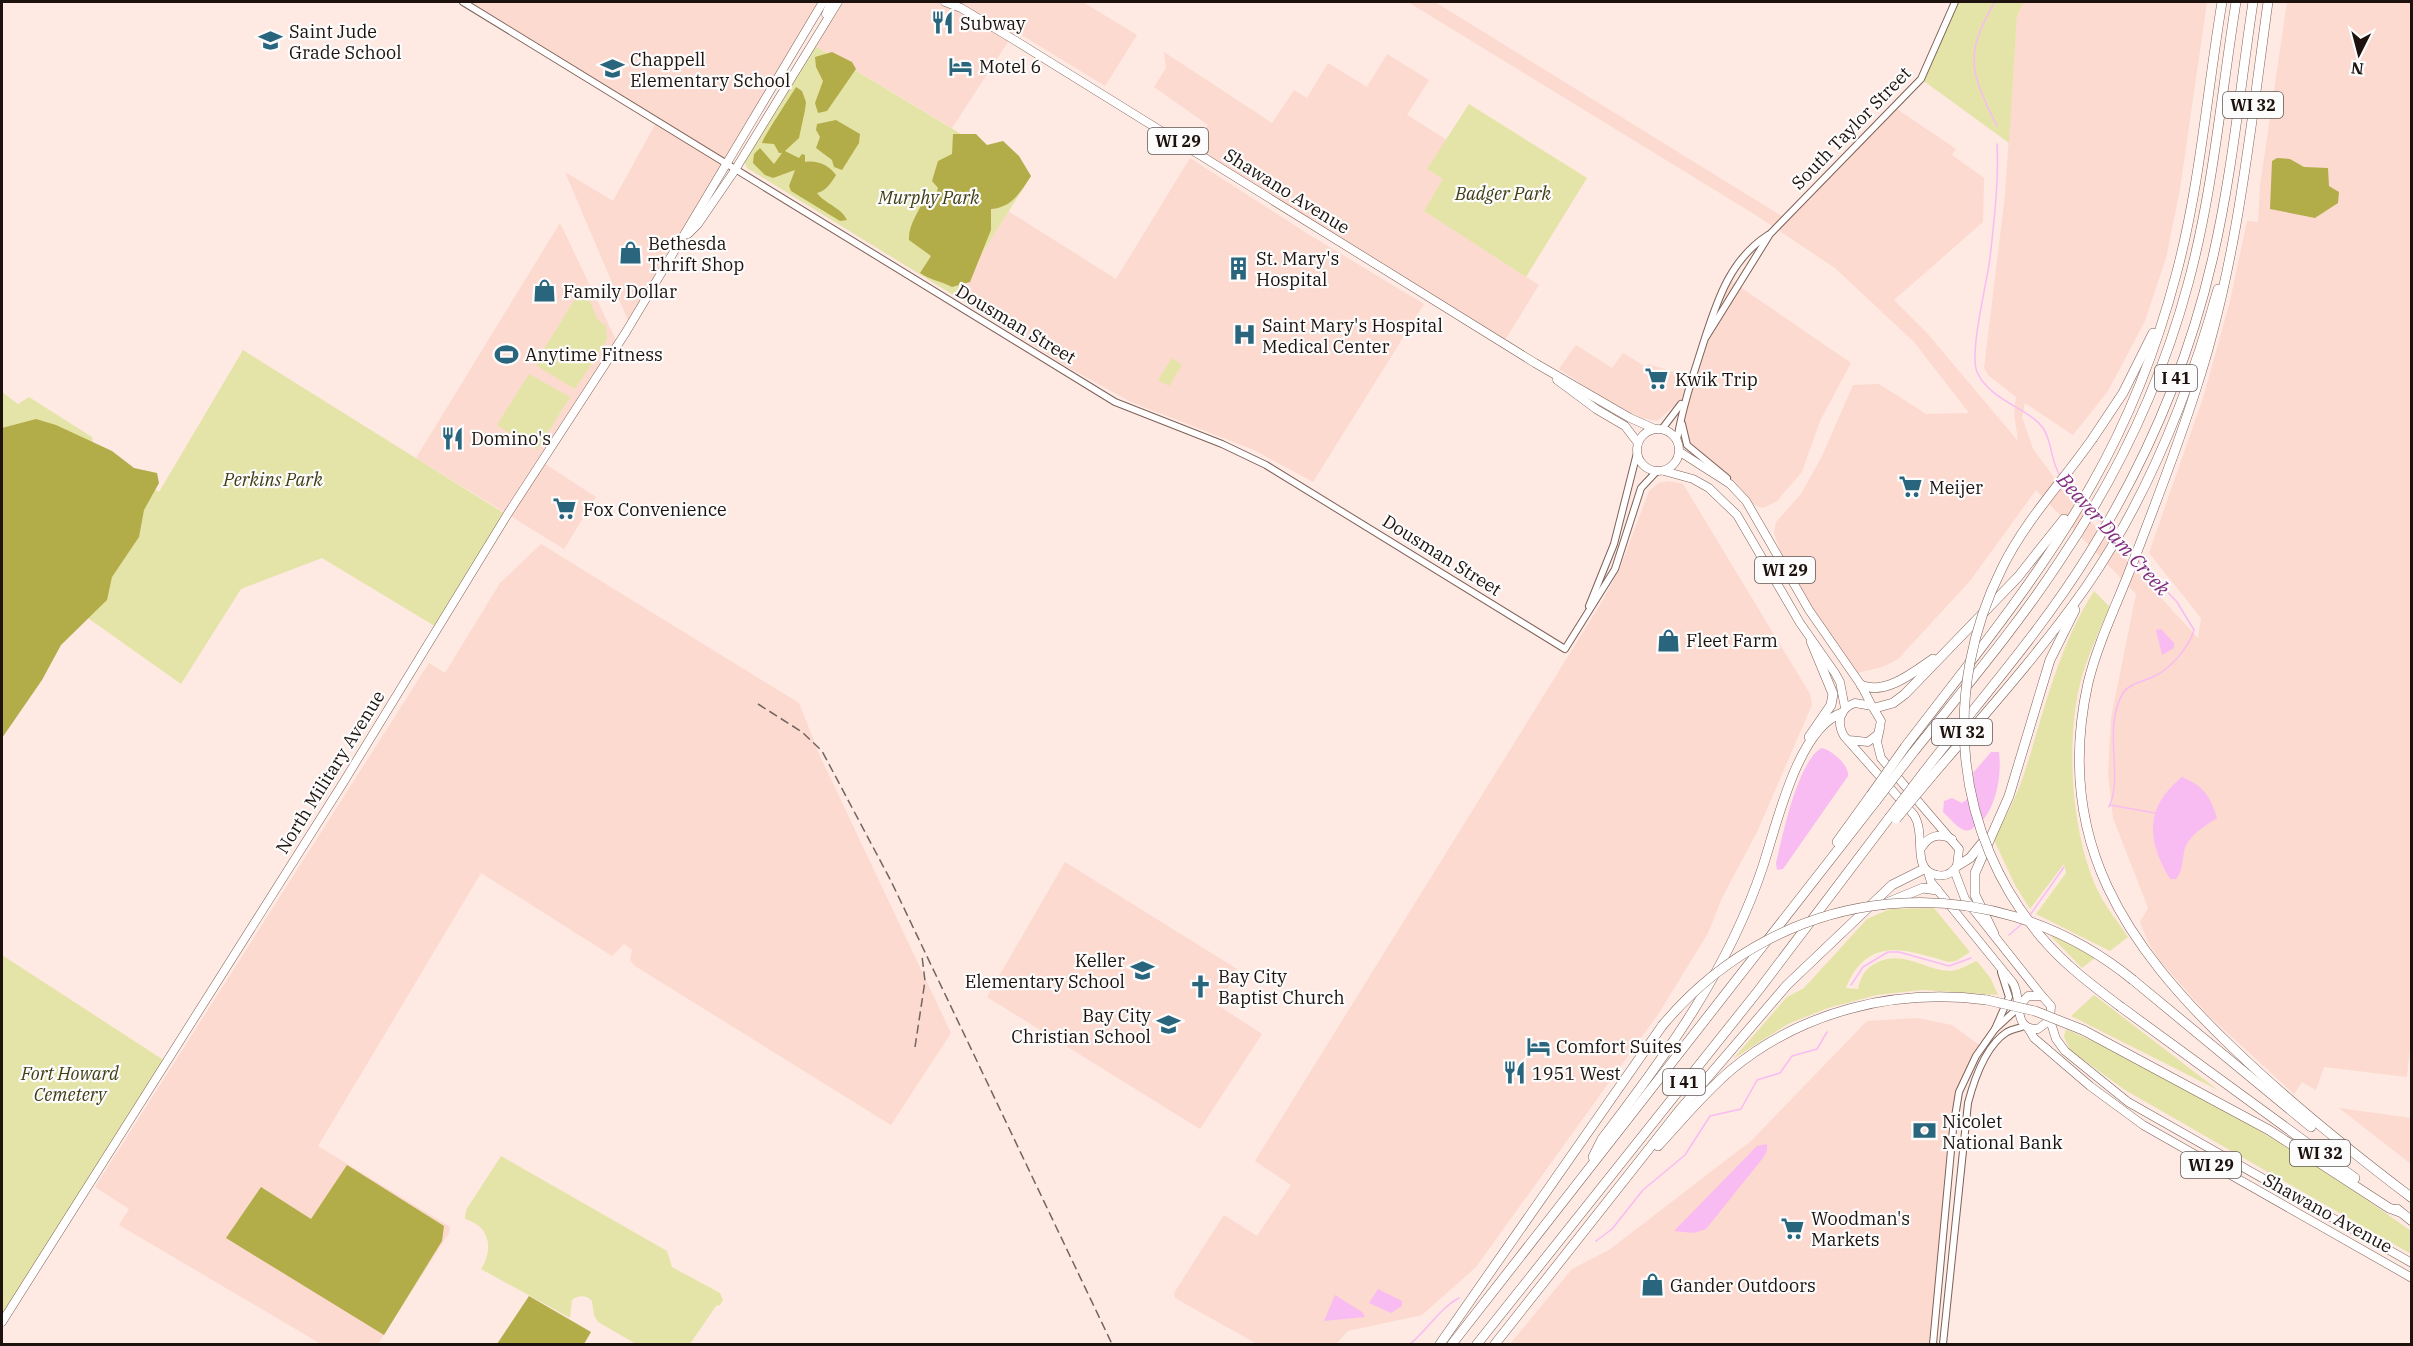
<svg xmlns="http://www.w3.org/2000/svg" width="2413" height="1346" font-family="'IBM Plex Serif',serif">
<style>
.built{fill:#fcdacf}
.green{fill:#e5e4a8}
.forest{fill:#b2ad48}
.water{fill:#f8bcf3}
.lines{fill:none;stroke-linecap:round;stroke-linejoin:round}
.stream{stroke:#f8bcf3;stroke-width:1.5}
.minor-casing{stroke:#7e6157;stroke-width:8}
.major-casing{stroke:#7e6157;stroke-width:9}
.highway-casing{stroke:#7e6157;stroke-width:10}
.minor{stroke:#fff;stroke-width:6}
.major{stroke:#fff;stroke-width:8}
.highway{stroke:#fff;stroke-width:9}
.rail{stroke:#736460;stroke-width:1.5;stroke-dasharray:9 4.5;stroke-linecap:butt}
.highway-bridge-casing{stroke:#7e6157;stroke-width:10;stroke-linecap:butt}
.highway-bridge{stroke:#fff;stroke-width:9}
.labels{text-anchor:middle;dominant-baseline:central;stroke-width:4.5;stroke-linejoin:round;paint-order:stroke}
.shield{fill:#fcfcfc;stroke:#605855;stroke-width:1.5}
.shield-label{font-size:16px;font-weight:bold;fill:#1d120e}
.poi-label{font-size:18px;fill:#1d120e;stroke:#fcfcfc;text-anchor:start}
.street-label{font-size:18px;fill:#1d120e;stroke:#fcfcfc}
.park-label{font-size:18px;font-style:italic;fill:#3f3d13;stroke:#fcfcfc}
.water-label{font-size:20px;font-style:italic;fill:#812c7d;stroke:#fcfcfc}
</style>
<rect width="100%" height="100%" fill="#fee9e3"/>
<!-- built -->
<g class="built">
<path d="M463,2h360l-193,323 -65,-153 48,29 44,-80z"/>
<path d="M844,2h239l54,33 -32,51 -90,-55 -63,97 -137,-82z"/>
<path d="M1408,2h27l350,216 109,-111 62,42 -4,6 32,23 -1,44 -89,78 33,33 91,108 -4,-28 2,-16 -28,-22 -4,-7 21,-173 12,-179 7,-14h183l-27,187 -14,69 -21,63 -37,70 -35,44 -48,-32 -3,14 11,32 37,50 128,139 3,-20 -52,-65 55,-158 26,-94 17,-80 11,1 2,-36 27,-184h124l1,1027 -5,48 -83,-10 -8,23 -14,-8 -8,12 -86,-79 -47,-53 -12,-18 -9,-22 8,-14 -35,-90 -5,-44 3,-56 25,-124 -100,-104 -66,91 -72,78 -16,8 -29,7 -64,-97 -15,-44 2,-11 25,-28 21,-38 31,-71 26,-1 47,30 43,-1 -55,-71 -79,-74 -81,-54z"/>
<path d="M1164,52l108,71 22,-33 13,8 21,-35 39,24 20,-33 42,26 -22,35 40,25 -20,29 17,10 -20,32 115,74 -36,58 -311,-193 16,-25 -54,-38 12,-19z"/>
<path d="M1190,158l118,76 116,70 -111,178 -59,-32 -123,-48 -67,-37 -109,-69 53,-85 108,68z"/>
<path d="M560,223l58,121 -76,118 54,35 -32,52 -148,-91z"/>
<path d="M1727,278l124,85 -31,58 -18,51 -25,29 -14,7 -9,-3 -18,-22 -45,-39 -12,2 -2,-6 5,-32 -7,-3 -18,16 -16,-3 -41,-22 -41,-27 17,-24 36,23 11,-15 23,14 2,-3 43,13z"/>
<path d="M1669,481l14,3 127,210 2,11 -55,127 -35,66 -14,35 -49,80 -183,254 -54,48 -74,16 -12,13h-79l-82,-46 -1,-5 50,-78 33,21 34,-51 -36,-24 348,-561 17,-32 29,-77 10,-8z"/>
<path d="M541,544l258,159 21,53 131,277 -60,92 -256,-159 -5,-6 2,-10 -8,-6 -12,12 -131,-83 -163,273 132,81 -1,6 -71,111h-57l-202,-119 10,-16 -34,-22 334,-524 16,10 55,-90z"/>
<path d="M1065,862l172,107 -18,37 43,28 -62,95 -213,-132z"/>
<path d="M1917,1018l35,7 30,22 -23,45 -26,252h-423l62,-75 37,-19 142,-109 116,-120z"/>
<path d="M2339,1108l72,10v46z"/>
</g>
<!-- green -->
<g class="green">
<path d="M1955,2h69l-7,14 -8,127 -88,-64z"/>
<path d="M815,46l216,130 -76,120 -208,-128 -3,-7z"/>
<path d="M1469,104l118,74 -61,99 -102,-66 19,-32 -16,-10z"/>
<path d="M583,286l15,34 8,6 1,14 -32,49 -38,-23 -1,-4z"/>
<path d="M243,350l264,165 -69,113 -116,-70 -81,31 -60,95 -106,-75 -73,112v-329l16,12 11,-7 63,40 2,11 65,44z"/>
<path d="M1172,358l10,7 -13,21 -11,-6z"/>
<path d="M529,374l41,23 -33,53 -40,-25z"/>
<path d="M2094,591l16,16c-11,24 -22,48 -29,73 -16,60 -10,159 19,215 8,15 19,28 28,42l-18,14 -74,-37 30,-41 -2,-9 -34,45 -15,-24 -21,-45c10,-21 22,-42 29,-63 21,-64 34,-128 71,-186z"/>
<path d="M1934,908l36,44 -14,9 -8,1c-43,-13 -81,-26 -102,26l12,1c3,-12 6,-20 18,-26 28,-14 47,7 74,8 8,0 19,-7 27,-10l14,18 7,16 -76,-5 -45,5 -49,13 -40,16 -55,35 54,-62 17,-9 63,-69 23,-10z"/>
<path d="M2047,932l49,25 -14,11z"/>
<path d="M2,955l163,106 -163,261z"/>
<path d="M2094,995l124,95 -147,-74z"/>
<path d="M2066,1029c122,54 237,124 345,202v23l-286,-164 -55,-40 -6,-13z"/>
<path d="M501,1156l166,95 5,16 48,26 3,7 -3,5 -4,1 -26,38h-54l-38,-22 -4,-7 -2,-14c-5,-6 -14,-6 -20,-1l-2,18 -89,-49c13,-20 9,-43 -16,-50l1,-9z"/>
</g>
<!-- forest -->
<g class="forest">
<path d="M832,52l20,10 4,7 -29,42 -9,2 -3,-10 8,-22 -7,-14 -1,-10z"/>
<path d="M796,87l6,4 4,11 -1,8 -6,28 -14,13 14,7 3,-4 3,1v7c12,-2 24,3 31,13 -5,8 -10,16 -19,18 8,11 24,14 30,27l-7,1 -49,-30 -2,-5 6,-16 -22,8 -8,-3 -12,-12 1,-9 6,-6 14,16 8,-11h-3l-5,-9 -12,-1c2,-7 28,-46 34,-56z"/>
<path d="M836,120l24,14 -1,9 -17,27 -8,-3 -2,-7 -16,-12 4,-11 -4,-7 1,-6z"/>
<path d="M953,134h23l11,11 16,-4 16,15 12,20c-11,17 -19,31 -40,33v21l-21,52 -18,5c-11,-6 -22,-7 -32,-14l11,-17 -22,-16c-1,-16 11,-29 16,-44l9,4 4,-12 -6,-7 6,-20 14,-7z"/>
<path d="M2277,158l13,1 14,8 24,1 1,18 10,6 -1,11 -23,15 -45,-9 2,-48z"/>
<path d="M36,419l20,6 56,26 22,17 23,5 2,10 -15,27 -5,27 -27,40 -5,23 -46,45 -19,35 -40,58v-310z"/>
<path d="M347,1165l97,61 -2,15 -58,94 -158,-97 35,-51 50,32z"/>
<path d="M529,1296l62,36 -7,12h-87z"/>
</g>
<!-- water -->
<g class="water">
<path d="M2161,629l13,14v5l-12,7 -6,-25z"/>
<path d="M1821,748c10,1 29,18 27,28l-65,93 -6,1 -1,-7c7,-29 21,-99 45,-115z"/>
<path d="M1991,752h8c3,23 -3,60 -22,73 -4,3 -8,7 -13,5 -7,-2 -15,-13 -21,-18l1,-11 8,-3 10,5 13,-9 -2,-21z"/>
<path d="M2182,777c22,9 28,19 35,41 -13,9 -29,17 -33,34 -2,11 -1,18 -8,27h-6c-23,-39 -26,-71 12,-102z"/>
<path d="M1767,1144v7l-4,7 -57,71 -12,4 -20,-2 83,-85z"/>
<path d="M1378,1289l24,12v5l-11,7 -22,-10z"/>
<path d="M1335,1295l27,17 3,5 -41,4z"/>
</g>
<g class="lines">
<!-- stream -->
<g class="stream">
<path d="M1995,2c-32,53 -24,72 2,124"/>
<path d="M1997,144c2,38 -3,77 -7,114 -3,25 -21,94 -13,114 13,29 52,36 66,56 10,15 7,33 17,47"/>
<path d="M2065,481l14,17"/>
<path d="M2095,515l7,7"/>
<path d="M2120,541l13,14"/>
<path d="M2110,805l45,8"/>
<path d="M2109,807c15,-32 -7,-79 14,-114 7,-10 22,-12 32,-17 16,-8 34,-29 39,-46l-17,-28 -39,-41"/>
<path d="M2030,915l34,-48"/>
<path d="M2009,935l14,-12"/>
<path d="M1851,985l12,-18 25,-15h11l50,14 22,-8"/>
<path d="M1596,1241l16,-12 31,-39 42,-35 25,-39 31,-7 16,-29 23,-7 12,-17 25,-7 10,-17"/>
<path d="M1410,1344c17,-14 30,-36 49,-46"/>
</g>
<defs>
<g id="minor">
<path d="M463,2l652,400 107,42 44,21 299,184 50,-80 26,-81 16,-17"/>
<path d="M1706,337l64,-103 151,-155 34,-77"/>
<path d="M1682,424l5,21 40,33"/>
<path d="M1662,429l19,-25"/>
<path d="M1677,440c6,-36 17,-67 28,-102 13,-40 26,-79 63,-103"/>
<path d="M1589,606l25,-62 23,-91"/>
<path d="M1995,1029l14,-32 -8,-25"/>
<path d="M1933,1344l20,-215 6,-37 17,-36 19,-27 23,-21"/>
<path d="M1943,1344l25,-241c6,-23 17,-57 39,-71 5,-3 12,-4 18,-6"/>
</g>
<g id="major">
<path d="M945,2l16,6 55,33 519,322 95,55 25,11"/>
<path d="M826,14l5,-12"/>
<path d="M688,234l10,-10 37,-54 103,-168"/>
<path d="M1557,380l39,29 29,17 13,17"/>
<circle cx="1658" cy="450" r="21"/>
<path d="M1680,452l50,32 16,17 63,109 52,75 11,21"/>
<path d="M1664,471l29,8 16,9 28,27 63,108 35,50 5,9 5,26"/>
<path d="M1849,740l19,2 10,-8 3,-13 -9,-15 -17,-3c-15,5 -19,19 -11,33l70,79c13,21 -4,55 23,60 8,2 15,-2 20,-9l2,-17 -78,-91 -4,-16 3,-14"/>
<path d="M1922,847c7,-12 18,-14 30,-8"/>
<path d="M1954,870l11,29 77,97"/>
<path d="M1928,872l3,10 82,101c10,16 -2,47 25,46l12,-9 1,-14 -9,-10h-14l-9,10"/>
<path d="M2050,1020l6,19 9,12 63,51 284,161"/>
<path d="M2028,1028l6,10 56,48 53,39 269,153"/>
<path d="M2,1322l341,-539 164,-268 119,-183 197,-330"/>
</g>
<g id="highway">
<path d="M2268,2c-18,130 -31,262 -72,387 -20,63 -44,124 -68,186 -14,35 -31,71 -40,108 -35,158 38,263 146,366 56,54 116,102 178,149"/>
<path d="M2093,438l30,-45 30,-60"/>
<path d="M1861,685c24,11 53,-13 72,-26"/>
<path d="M1875,708l18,-5 12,-9 113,-117 46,-58"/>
<path d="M1809,737l22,-32 2,-11 -22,-53"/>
<path d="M1905,747c65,-85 134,-169 187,-263 37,-65 65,-137 84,-209 24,-89 31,-183 46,-273"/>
<path d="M1912,754c51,-64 104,-126 149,-195 56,-83 101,-178 127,-275 25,-92 33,-188 48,-282"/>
<path d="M1924,772c56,-72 118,-142 166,-220 56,-90 98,-188 122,-291 20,-85 28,-173 41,-259"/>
<path d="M1931,777c53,-62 108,-123 155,-190 62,-90 103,-193 132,-298"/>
<path d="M1837,842l34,-47"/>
<path d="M1957,866l13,-8 13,-16"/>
<path d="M1882,905l41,-17 14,2"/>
<path d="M1994,934l-19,-39v-22l34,-77 41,-136 25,-50"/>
<path d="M2133,980l178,147"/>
<path d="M2121,1007l234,171"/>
<path d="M2083,1030l186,100 120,78 11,4"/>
<path d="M1658,1146c24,-26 46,-53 73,-76 71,-59 164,-82 256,-70"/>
<path d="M1593,1157l9,-18c65,-85 127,-170 161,-273 13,-39 35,-139 79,-153"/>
<path d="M2397,1209l15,12"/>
<path d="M1440,1344l222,-318"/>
<path d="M1452,1344l424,-543"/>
<path d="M1477,1344l281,-353 131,-173"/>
<path d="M1495,1344l183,-232 109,-127 105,-100 32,-16"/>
</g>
</defs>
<!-- minor casing -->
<use href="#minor" class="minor-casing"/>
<!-- major casing -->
<use href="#major" class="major-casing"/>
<!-- highway casing -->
<use href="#highway" class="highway-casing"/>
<!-- minor -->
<use href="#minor" class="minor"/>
<!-- major -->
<use href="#major" class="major"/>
<!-- highway -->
<use href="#highway" class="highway"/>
<!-- rail -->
<g class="rail">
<path d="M758,704l44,28 20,19 69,130 221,463"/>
<path d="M915,1047l10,-66 -3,-25"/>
</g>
<defs>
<g id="highway-bridge">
<path d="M2093,438c-30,43 -68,83 -91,130 -61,122 -49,265 40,370 23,27 51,48 79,69"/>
<path d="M1871,795l34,-48"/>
<path d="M1876,801l36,-47"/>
<path d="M1889,818l35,-46"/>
<path d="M1896,819l35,-42"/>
<path d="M1987,1000l48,11 48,19"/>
<path d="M1662,1026c120,-145 325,-165 471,-46"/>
</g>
</defs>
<!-- highway-bridge casing -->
<use href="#highway-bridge" class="highway-bridge-casing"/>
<!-- highway-bridge -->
<use href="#highway-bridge" class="highway-bridge"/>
</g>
<!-- icons -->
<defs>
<symbol id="restaurant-bare" viewBox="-9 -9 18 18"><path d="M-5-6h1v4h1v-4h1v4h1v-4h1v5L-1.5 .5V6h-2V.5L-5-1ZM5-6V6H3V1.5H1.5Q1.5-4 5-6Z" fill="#29657c" stroke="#fcfcfc" stroke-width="2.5" paint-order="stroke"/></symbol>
<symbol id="school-bare" viewBox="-9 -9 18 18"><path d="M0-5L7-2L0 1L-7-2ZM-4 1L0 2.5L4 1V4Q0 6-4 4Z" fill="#29657c" stroke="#fcfcfc" stroke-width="2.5" paint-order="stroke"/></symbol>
<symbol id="hotel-bare" viewBox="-9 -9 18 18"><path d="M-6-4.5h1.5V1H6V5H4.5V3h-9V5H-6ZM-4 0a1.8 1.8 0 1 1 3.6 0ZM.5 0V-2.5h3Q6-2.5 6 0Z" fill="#29657c" stroke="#fcfcfc" stroke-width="2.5" paint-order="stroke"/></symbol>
<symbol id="shop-bare" viewBox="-9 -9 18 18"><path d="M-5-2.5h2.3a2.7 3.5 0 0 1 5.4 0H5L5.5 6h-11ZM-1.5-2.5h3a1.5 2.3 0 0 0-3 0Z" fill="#29657c" stroke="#fcfcfc" stroke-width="2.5" paint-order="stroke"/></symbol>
<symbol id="building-bare" viewBox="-9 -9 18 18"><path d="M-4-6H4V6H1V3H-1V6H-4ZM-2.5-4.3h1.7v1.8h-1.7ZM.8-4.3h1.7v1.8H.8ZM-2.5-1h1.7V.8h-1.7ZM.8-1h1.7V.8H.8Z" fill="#29657c" stroke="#fcfcfc" stroke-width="2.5" paint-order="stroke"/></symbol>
<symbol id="hospital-bare" viewBox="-9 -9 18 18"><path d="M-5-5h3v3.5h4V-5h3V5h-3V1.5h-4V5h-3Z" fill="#29657c" stroke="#fcfcfc" stroke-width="2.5" paint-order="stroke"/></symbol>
<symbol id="stadium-bare" viewBox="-9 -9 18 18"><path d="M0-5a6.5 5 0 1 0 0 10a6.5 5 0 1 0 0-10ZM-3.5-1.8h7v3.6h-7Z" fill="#29657c" stroke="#fcfcfc" stroke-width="2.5" paint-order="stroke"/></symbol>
<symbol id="supermarket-bare" viewBox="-9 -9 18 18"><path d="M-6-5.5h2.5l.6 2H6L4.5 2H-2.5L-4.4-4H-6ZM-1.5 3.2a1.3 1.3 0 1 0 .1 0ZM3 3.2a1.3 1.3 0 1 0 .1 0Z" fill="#29657c" stroke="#fcfcfc" stroke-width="2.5" paint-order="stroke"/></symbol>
<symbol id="church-bare" viewBox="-9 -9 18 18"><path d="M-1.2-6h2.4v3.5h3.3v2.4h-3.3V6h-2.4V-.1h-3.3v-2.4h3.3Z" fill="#29657c" stroke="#fcfcfc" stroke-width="2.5" paint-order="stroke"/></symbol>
<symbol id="bank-bare" viewBox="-9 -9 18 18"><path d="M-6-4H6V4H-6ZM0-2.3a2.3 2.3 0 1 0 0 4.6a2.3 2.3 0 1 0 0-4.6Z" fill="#29657c" stroke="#fcfcfc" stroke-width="2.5" paint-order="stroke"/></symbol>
</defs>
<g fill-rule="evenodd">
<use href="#restaurant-bare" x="926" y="6" width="33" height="33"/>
<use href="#school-bare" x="254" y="24" width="33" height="33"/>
<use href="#hotel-bare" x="944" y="50" width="33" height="33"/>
<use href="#school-bare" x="596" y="52" width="33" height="33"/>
<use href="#shop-bare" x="614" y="236" width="33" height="33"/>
<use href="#building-bare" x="1222" y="252" width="33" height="33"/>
<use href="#shop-bare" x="528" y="274" width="33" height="33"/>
<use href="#hospital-bare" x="1228" y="318" width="33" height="33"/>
<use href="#stadium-bare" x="490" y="338" width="33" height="33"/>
<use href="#supermarket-bare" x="1640" y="362" width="33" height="33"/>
<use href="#restaurant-bare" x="436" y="422" width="33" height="33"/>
<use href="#supermarket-bare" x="1894" y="470" width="33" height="33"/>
<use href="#supermarket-bare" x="548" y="492" width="33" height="33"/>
<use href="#shop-bare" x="1652" y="624" width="33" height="33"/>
<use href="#school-bare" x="1126" y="954" width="33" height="33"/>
<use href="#church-bare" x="1184" y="970" width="33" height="33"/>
<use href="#school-bare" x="1152" y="1008" width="33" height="33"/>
<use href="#hotel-bare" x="1522" y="1030" width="33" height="33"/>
<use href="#restaurant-bare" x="1498" y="1056" width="33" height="33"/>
<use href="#bank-bare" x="1908" y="1114" width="33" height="33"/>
<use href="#supermarket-bare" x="1776" y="1212" width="33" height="33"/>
<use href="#shop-bare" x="1636" y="1268" width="33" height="33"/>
</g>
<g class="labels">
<!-- shield labels -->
<g class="shield">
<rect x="2223" y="92" width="60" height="26" rx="4.5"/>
<rect x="1148" y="128" width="60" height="26" rx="4.5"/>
<rect x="2155" y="365" width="42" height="26" rx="4.5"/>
<rect x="1755" y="557" width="60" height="26" rx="4.5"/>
<rect x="1932" y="719" width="60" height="26" rx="4.5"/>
<rect x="1663" y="1069" width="42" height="26" rx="4.5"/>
<rect x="2290" y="1140" width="60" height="26" rx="4.5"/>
<rect x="2181" y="1152" width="60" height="26" rx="4.5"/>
</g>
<g class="shield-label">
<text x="2253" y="105">WI 32</text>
<text x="1178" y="141">WI 29</text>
<text x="2176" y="378">I 41</text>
<text x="1785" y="570">WI 29</text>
<text x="1962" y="732">WI 32</text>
<text x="1684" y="1082">I 41</text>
<text x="2320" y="1153">WI 32</text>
<text x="2211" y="1165">WI 29</text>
</g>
<!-- poi labels -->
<g class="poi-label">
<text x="960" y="23">Subway</text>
<text x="289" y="31">Saint Jude<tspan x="289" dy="21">Grade School</tspan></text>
<text x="630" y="59">Chappell<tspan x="630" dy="21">Elementary School</tspan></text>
<text x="979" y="66">Motel 6</text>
<text x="648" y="243">Bethesda<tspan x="648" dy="21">Thrift Shop</tspan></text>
<text x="1256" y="258">St. Mary's<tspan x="1256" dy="21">Hospital</tspan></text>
<text x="563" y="291">Family Dollar</text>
<text x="1262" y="325">Saint Mary's Hospital<tspan x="1262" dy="21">Medical Center</tspan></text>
<text x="525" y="354">Anytime Fitness</text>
<text x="1675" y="379">Kwik Trip</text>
<text x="471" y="438">Domino's</text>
<text x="1929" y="487">Meijer</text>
<text x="583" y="509">Fox Convenience</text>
<text x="1686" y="640">Fleet Farm</text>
<text x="1125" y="960" text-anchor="end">Keller<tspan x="1125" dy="21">Elementary School</tspan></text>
<text x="1218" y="976">Bay City<tspan x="1218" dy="21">Baptist Church</tspan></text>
<text x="1151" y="1015" text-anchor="end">Bay City<tspan x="1151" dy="21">Christian School</tspan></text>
<text x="1556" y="1046">Comfort Suites</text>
<text x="1532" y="1073">1951 West</text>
<text x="1942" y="1121">Nicolet<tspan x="1942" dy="21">National Bank</tspan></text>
<text x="1811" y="1218">Woodman's<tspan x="1811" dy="21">Markets</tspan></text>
<text x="1670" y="1285">Gander Outdoors</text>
</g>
<!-- street labels -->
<g class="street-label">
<text transform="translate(1851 128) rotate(-46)">South Taylor Street</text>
<text transform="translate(1287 191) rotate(32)">Shawano Avenue</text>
<text transform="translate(1016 324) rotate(31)">Dousman Street</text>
<text transform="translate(1442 555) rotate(32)">Dousman Street</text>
<text transform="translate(330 772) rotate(-58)">North Military Avenue</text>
<text transform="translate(2328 1213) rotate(29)">Shawano Avenue</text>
</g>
<!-- park labels -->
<g class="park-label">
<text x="1503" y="193">Badger Park</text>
<text x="929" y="197">Murphy Park</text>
<text x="273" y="479">Perkins Park</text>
<text x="70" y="1073">Fort Howard<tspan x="70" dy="21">Cemetery</tspan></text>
</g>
<!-- water labels -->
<g class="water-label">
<text transform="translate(2114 534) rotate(48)">Beaver Dam Creek</text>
</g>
</g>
<!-- border -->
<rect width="2413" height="1346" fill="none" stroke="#1d120e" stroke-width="6"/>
<!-- north arrow -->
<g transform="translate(2359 54) rotate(186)" stroke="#fcfcfc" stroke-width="4.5" paint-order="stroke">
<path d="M0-4.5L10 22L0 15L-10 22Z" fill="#1d120e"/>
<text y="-9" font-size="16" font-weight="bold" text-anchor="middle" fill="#1d120e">N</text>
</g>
</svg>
